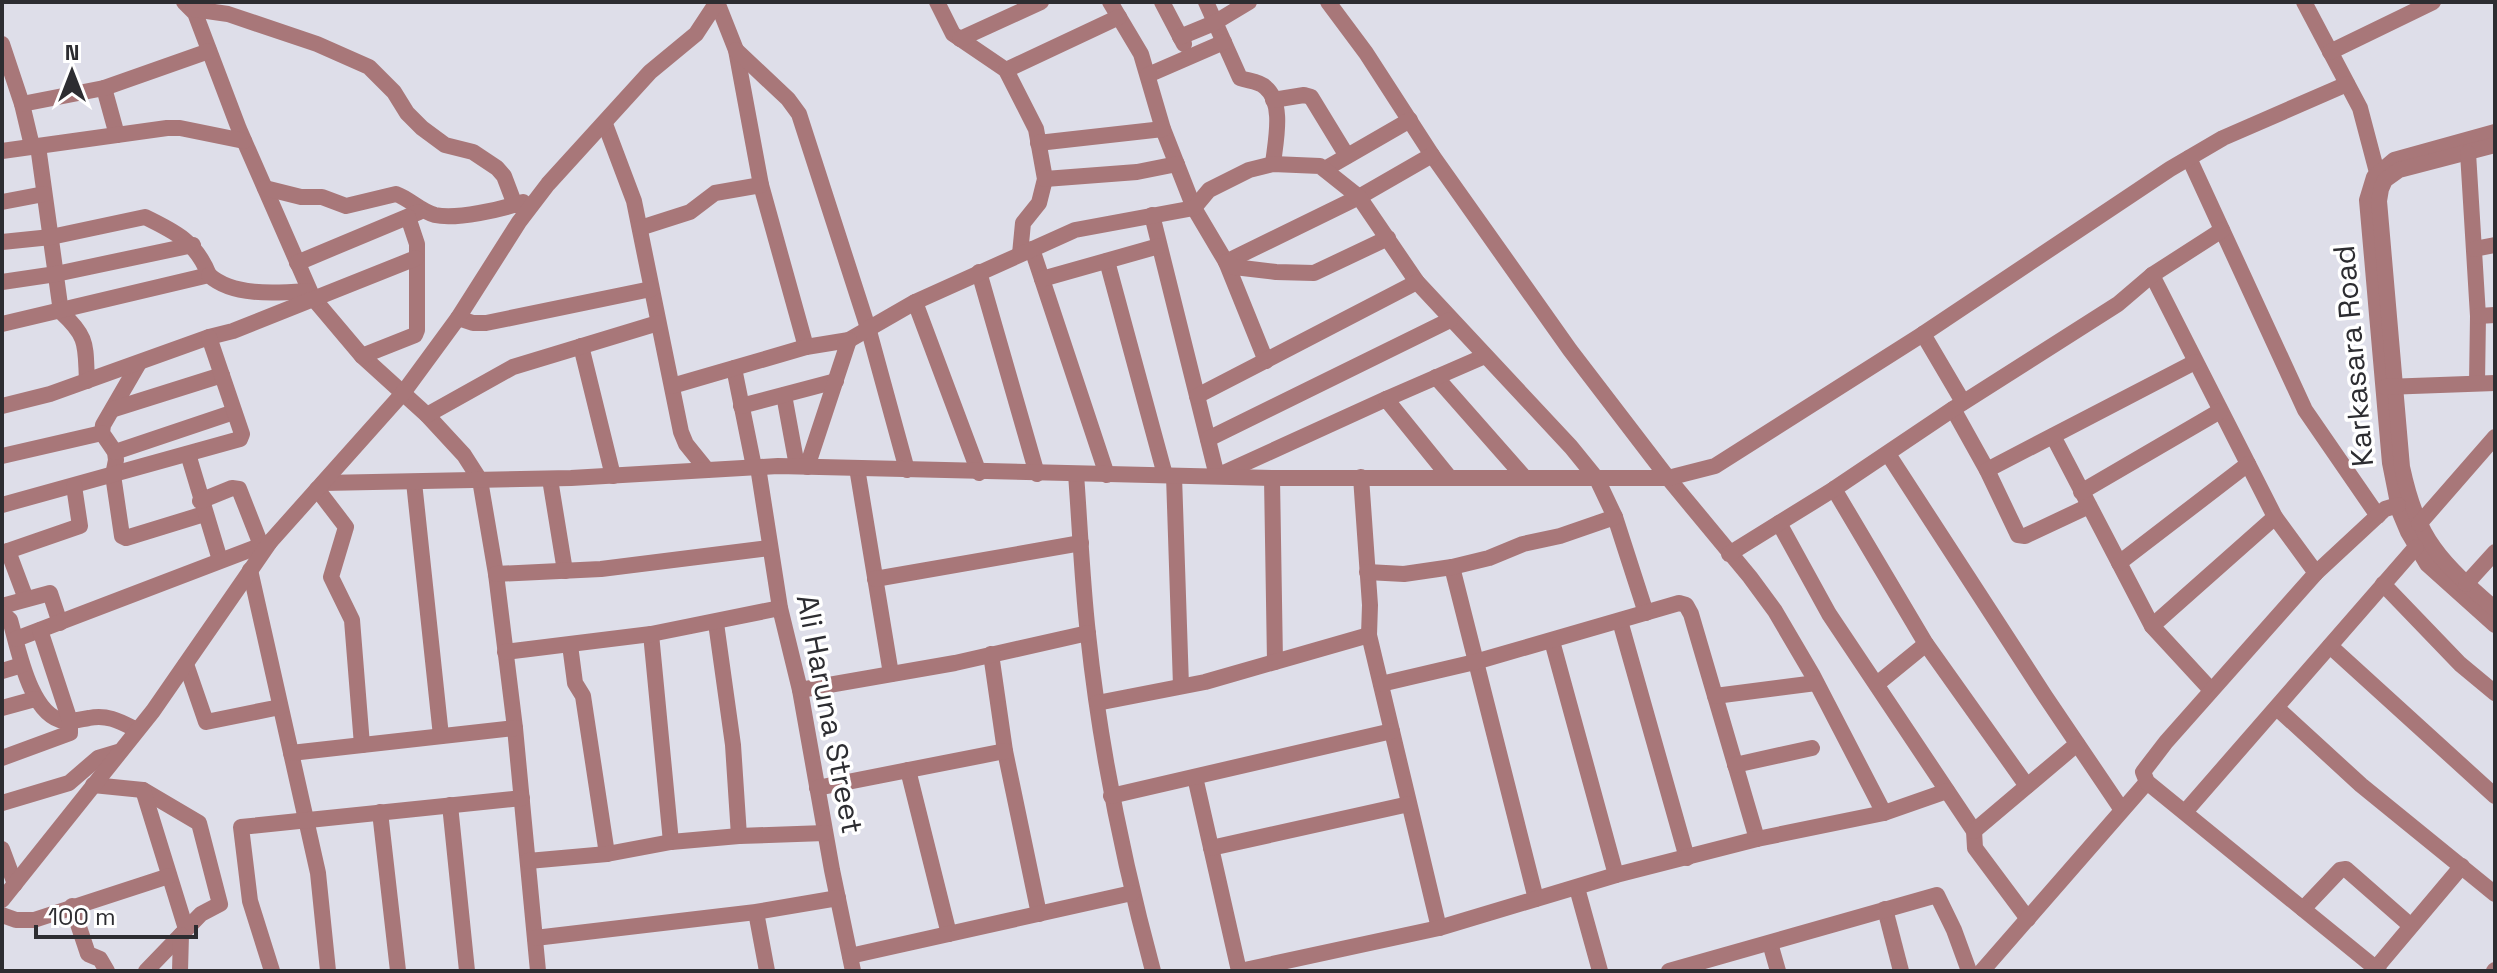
<svg xmlns="http://www.w3.org/2000/svg" width="2497" height="973" font-family="'Space Grotesk',sans-serif">
<style>
.lines{fill:none;stroke-linecap:round;stroke-linejoin:round}
.minor{stroke:#a87779;stroke-width:16}
.labels{text-anchor:middle;dominant-baseline:central;stroke-width:7;stroke-linejoin:round;paint-order:stroke}
.street-label{font-size:30px;fill:#2d2d31;stroke:#fff}
</style>
<rect width="100%" height="100%" fill="#dedee9"/>
<g class="lines">
<!-- minor -->
<g class="minor">
<path d="M184,2l11,11 44,116 74,169 49,58 65,59 37,40 16,25 16,94 19,154 23,243"/>
<path d="M717,2l19,48 25,135 45,162"/>
<path d="M937,2l16,32 53,36 30,59 9,50 -6,24 -16,20 -3,31"/>
<path d="M1110,2l31,52 22,75 31,79 32,54 40,99"/>
<path d="M1162,2l22,42"/>
<path d="M1206,2l34,76c8,3 19,3 25,9 20,16 10,56 8,77"/>
<path d="M1328,2l38,51 66,102 138,195 98,128 82,99 25,34 37,63 72,139"/>
<path d="M2304,2l56,106 19,72"/>
<path d="M193,9l35,5 89,30 52,23 25,25 13,21 15,15 23,17 28,7 24,16 7,8 11,29"/>
<path d="M1180,37l34,-14 35,-21"/>
<path d="M960,39l81,-37"/>
<path d="M2,44l20,60 10,42"/>
<path d="M736,50l52,49 11,15 70,217 38,139"/>
<path d="M2330,52l103,-50"/>
<path d="M1006,70l113,-53"/>
<path d="M1148,75l76,-33"/>
<path d="M104,88l13,47"/>
<path d="M1273,100l31,-5 7,2 36,59"/>
<path d="M22,104l82,-16 105,-37"/>
<path d="M605,124l29,77 47,231 5,12 21,26"/>
<path d="M2495,132l-101,28 -20,17 -7,23 23,263 10,50 8,19 19,32 68,61"/>
<path d="M1038,143l125,-14"/>
<path d="M2495,145l-96,25 -14,10 -4,9 -2,12 23,266c16,74 38,94 93,142"/>
<path d="M38,146l23,166c28,26 24,33 26,69"/>
<path d="M2,151l165,-23h13l64,13"/>
<path d="M2468,153l10,163 -1,67"/>
<path d="M2189,158l116,252 73,106"/>
<path d="M1325,169l85,-49"/>
<path d="M1045,179l92,-7 40,-8"/>
<path d="M265,188l36,9h21l24,9 50,-12c14,5 24,17 39,21 21,5 68,-6 88,-13"/>
<path d="M2,202l42,-8"/>
<path d="M1152,215l65,261 169,-77 64,79"/>
<path d="M640,228l50,-16 25,-19 46,-8"/>
<path d="M2,242l49,-5 94,-20c31,15 51,25 64,58l-207,49"/>
<path d="M1032,249l75,226"/>
<path d="M2474,249l21,-4"/>
<path d="M1107,261l58,214"/>
<path d="M1226,262l133,-65 73,-42"/>
<path d="M1226,262l8,5 42,5 38,1 74,-35"/>
<path d="M297,263l122,-51"/>
<path d="M979,272l58,202"/>
<path d="M209,275c24,22 69,18 100,16"/>
<path d="M2152,275l123,242 41,56"/>
<path d="M1042,279l117,-33"/>
<path d="M2,282l54,-8 137,-29"/>
<path d="M915,302l64,171"/>
<path d="M2478,316l17,-1"/>
<path d="M458,318l15,5h13l165,-34"/>
<path d="M1923,334l40,68"/>
<path d="M581,346l32,130"/>
<path d="M362,356l53,-21 2,-5v-86l-9,-27"/>
<path d="M139,363l-36,62 -1,8 13,19 1,8 -3,15 9,61 4,2 78,-24"/>
<path d="M734,368l20,99"/>
<path d="M1436,377l89,101"/>
<path d="M672,386l134,-39 43,-7 66,-38 160,-72 119,-22 15,-18 40,-20 24,-6 47,2 39,31 58,85 154,165 26,32 18,38 31,96"/>
<path d="M2385,387l110,-4"/>
<path d="M784,395l13,71"/>
<path d="M1197,396l220,-114"/>
<path d="M1386,399l99,-43"/>
<path d="M2,406l48,-12 159,-57 24,-6 183,-73"/>
<path d="M741,406l95,-25"/>
<path d="M114,409l108,-34"/>
<path d="M1953,409l34,61 31,65 7,1 64,-30"/>
<path d="M427,415l86,-48 145,-44"/>
<path d="M2053,436l99,190 59,64"/>
<path d="M1208,439l242,-119"/>
<path d="M115,452l119,-40"/>
<path d="M188,454l32,106"/>
<path d="M1888,454l157,242 77,114"/>
<path d="M2,456l100,-23"/>
<path d="M758,467l22,141 20,82 32,180 21,101"/>
<path d="M807,467l42,-127"/>
<path d="M857,468l34,206"/>
<path d="M1987,470l208,-108"/>
<path d="M1076,474c4,53 6,107 12,160 12,114 35,226 65,337"/>
<path d="M1174,476l7,210"/>
<path d="M1361,477l9,128 -1,30 70,293"/>
<path d="M1272,478l3,184"/>
<path d="M550,479l15,92"/>
<path d="M414,482l27,254"/>
<path d="M323,483l248,-5 207,-12 494,12h396l47,-12 208,-132 247,-165 53,-31 124,-54"/>
<path d="M317,489l29,38 -15,50 21,43 10,125"/>
<path d="M1834,489l92,155 101,142"/>
<path d="M2081,492l139,-81"/>
<path d="M200,501l32,-13 7,1 22,56"/>
<path d="M2,505l238,-66 2,-5 -33,-97"/>
<path d="M1779,523l50,91 145,217 1,17 53,71"/>
<path d="M2419,524l76,-87"/>
<path d="M8,551l18,48"/>
<path d="M2,553l78,-27 -6,-40"/>
<path d="M1729,554l105,-65 119,-80 165,-105 34,-29 70,-45"/>
<path d="M2119,563l129,-99"/>
<path d="M1452,567l84,332"/>
<path d="M250,570l68,303 10,98"/>
<path d="M1367,572l37,2 48,-7 37,-9 34,-14 37,-8 55,-19"/>
<path d="M496,574l105,-5 168,-21"/>
<path d="M875,579l206,-36"/>
<path d="M2383,584l77,80 35,29"/>
<path d="M2466,584l29,-32"/>
<path d="M2,606l48,-13 10,30"/>
<path d="M2,613l8,7c8,27 20,96 54,101 8,1 18,-2 25,-3 19,-4 32,4 48,12"/>
<path d="M1620,621l67,237"/>
<path d="M716,623l17,122 6,91"/>
<path d="M2152,626l123,-109"/>
<path d="M651,634l20,208"/>
<path d="M16,639l254,-97"/>
<path d="M1552,641l64,234"/>
<path d="M570,645l5,38 8,13 24,158"/>
<path d="M2330,646l165,150"/>
<path d="M505,652l146,-18 129,-26"/>
<path d="M991,654l14,97 34,163"/>
<path d="M186,664l20,58 74,-15"/>
<path d="M2,671l20,-6"/>
<path d="M1381,684l94,-22 204,-59 7,2 5,9 66,225"/>
<path d="M1877,684l49,-40"/>
<path d="M800,690l155,-27 133,-30"/>
<path d="M1715,696l101,-13"/>
<path d="M1097,703l108,-21 164,-47"/>
<path d="M2,708l33,-9"/>
<path d="M2277,708l84,77 134,109"/>
<path d="M291,753l224,-25"/>
<path d="M2,758l68,-25v-12l-30,-91"/>
<path d="M1735,765l77,-17"/>
<path d="M908,770l41,164"/>
<path d="M1195,777l44,194"/>
<path d="M93,785l50,5 56,33 21,81 -19,10 -55,57"/>
<path d="M817,788l188,-37"/>
<path d="M143,790l43,139"/>
<path d="M1111,796l281,-65"/>
<path d="M2,803l67,-20 29,-25 20,-6"/>
<path d="M450,805l17,166"/>
<path d="M380,812l18,159"/>
<path d="M2185,812l231,-265"/>
<path d="M1974,831l103,-87"/>
<path d="M1211,848l198,-44"/>
<path d="M2,849l13,35"/>
<path d="M528,861l79,-7 64,-12 68,-6 86,-3"/>
<path d="M1577,888l23,83"/>
<path d="M2,900l151,-189 117,-169 133,-149 55,-75 61,-96 29,-38 102,-112 46,-38 21,-32"/>
<path d="M72,906l16,48 12,5 7,12"/>
<path d="M1885,909l16,62"/>
<path d="M2303,909l37,-39 6,-1 65,57"/>
<path d="M756,912l11,59"/>
<path d="M2,915l14,5h18l135,-44"/>
<path d="M535,938l221,-26 82,-14"/>
<path d="M1770,943l8,28"/>
<path d="M850,956l282,-63"/>
<path d="M2376,968l86,-102"/>
<path d="M180,971l1,-36"/>
<path d="M272,971l-22,-70 -9,-74 281,-29"/>
<path d="M1240,971l199,-43 177,-53 141,-36 127,-26 63,-22"/>
<path d="M1669,971l268,-76 17,35 15,41"/>
<path d="M1982,971l165,-189"/>
<path d="M2379,971l-232,-189 -4,-10 23,-30 150,-169 69,-64 13,-4"/>
<path d="M2494,971l1,-1"/>
</g>
</g>
<g class="labels">
<!-- street labels -->
<g class="street-label">
<text transform="translate(2353 356) rotate(-95)">Karkasara Road</text>
<text transform="translate(830 714) rotate(79)">Ali Haruna Street</text>
</g>
</g>
<!-- border -->
<rect width="2497" height="973" fill="none" stroke="#2d2d31" stroke-width="8"/>
<!-- north arrow -->
<g transform="translate(72 72)" stroke="#ffffff" stroke-width="6" paint-order="stroke">
<path d="M0-6L14 30L0 20L-14 30Z" fill="#2d2d31"/>
<text y="-12" font-size="22" font-weight="bold" text-anchor="middle" fill="#2d2d31">N</text>
</g>
<!-- scale -->
<path d="M36 925v12h160v-12" fill="none" stroke="#2d2d31" stroke-width="4"/>
<text x="48" y="925" font-size="24" fill="#2d2d31" stroke="#ffffff" stroke-width="6" paint-order="stroke">100 m</text>
</svg>
